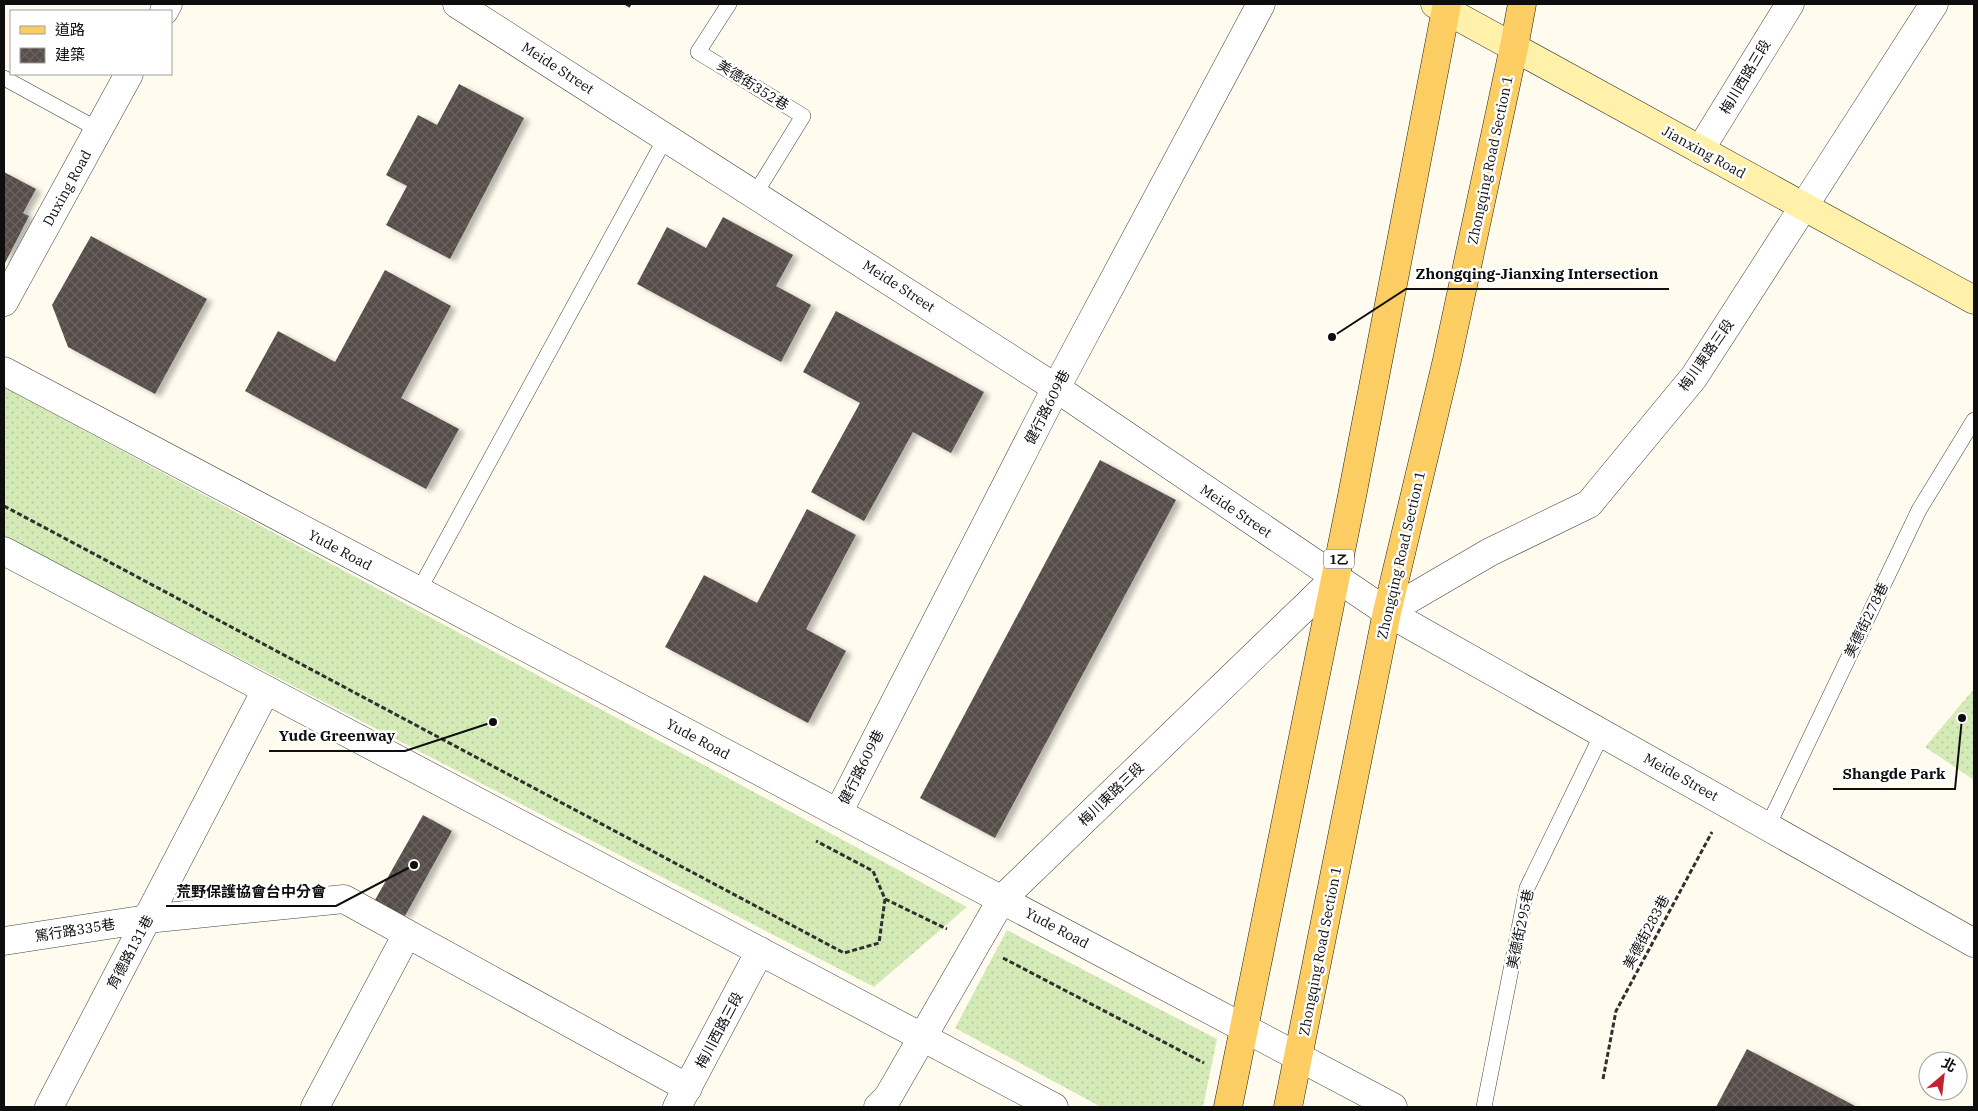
<svg xmlns="http://www.w3.org/2000/svg" width="1978" height="1111" font-family="'IBM Plex Serif','Noto Sans TC',serif">
<style>
.grass{fill:url(#grass-dots)}
.building{fill:url(#building-cross-hatch);filter:url(#shadow)}
.lines{fill:none;stroke-linecap:round;stroke-linejoin:round}
.lane-casing{stroke:#414141;stroke-width:16}
.street-casing{stroke:#414141;stroke-width:29}
.secondary-casing{stroke:#303030;stroke-width:29}
.primary-casing{stroke:#1f1f1f;stroke-width:29}
.path{stroke:#303030;stroke-width:3;stroke-dasharray:5 2.5;stroke-linecap:butt}
.lane{stroke:#fff;stroke-width:15}
.street{stroke:#fff;stroke-width:28}
.secondary{stroke:#fff0aa;stroke-width:28}
.primary{stroke:#fccd62;stroke-width:28}
.labels{text-anchor:middle;dominant-baseline:central;stroke-width:5;stroke-linejoin:round;paint-order:stroke}
.shield{fill:#fff;stroke:#565656;stroke-width:1}
.shield-label{font-size:12px;font-weight:bold;fill:#0e0e0e}
.street-label{font-size:14px;fill:#0e0e0e;stroke:#fff}
.leader{fill:none;stroke:#0e0e0e;stroke-width:2}
.callout-dot{fill:#0e0e0e;stroke:#fff;stroke-width:2}
.callout-label{font-size:15px;text-anchor:middle;font-weight:bold;fill:#0e0e0e;stroke:#fff;stroke-width:5;stroke-linejoin:round;paint-order:stroke}
</style>
<defs>
<pattern id="grass-dots" width="8" height="8" patternUnits="userSpaceOnUse" patternTransform="scale(1.25)"><rect width="8" height="8" fill="#d5ebb7"/><path d="M2 2h.1M6 6h.1" fill="none" stroke="#b6c89c" stroke-width="1.8" stroke-linecap="round"/></pattern>
<pattern id="building-cross-hatch" width="8" height="8" patternUnits="userSpaceOnUse" patternTransform="scale(1.25)"><rect width="8" height="8" fill="#574e4a"/><path d="M0 0l8 8M0 8l8-8" fill="none" stroke="#6a6360"/></pattern>
<filter id="shadow"><feDropShadow dx="5.5" dy="3" stdDeviation="2.5" flood-color="#0004"/></filter>
</defs>
<rect width="100%" height="100%" fill="#fffbef"/>
<!-- grass -->
<g class="grass">
<path d="M4,387l963,520 -93,80 -870,-451z"/>
<path d="M1974,689v91l-49,-33z"/>
<path d="M1007,930l210,109 -14,68h-102l-146,-79z"/>
</g>
<!-- building -->
<g class="building">
<path d="M459,84l65,34 -74,141 -64,-34 21,-39 -21,-11 32,-60 19,10z"/>
<path d="M4,172l32,17 -13,24 6,3 -25,49z"/>
<path d="M723,217l70,38 -17,31 35,19 -30,57 -144,-78 30,-57 39,21z"/>
<path d="M91,236l116,63 -52,95 -87,-47 -16,-42z"/>
<path d="M385,270l66,36 -50,92 58,31 -33,60 -181,-98 33,-60 57,31z"/>
<path d="M836,311l148,81 -33,61 -38,-21 -49,89 -53,-29 49,-89 -57,-31z"/>
<path d="M1100,460l76,40 -181,338 -75,-40z"/>
<path d="M807,509l49,26 -50,94 40,22 -38,72 -143,-76 39,-72 53,28z"/>
<path d="M423,815l29,16 -47,85 -30,-16z"/>
<path d="M1747,1049l110,58h-141z"/>
</g>
<g class="lines">
<defs>
<g id="lane">
<path d="M729,4l-31,48 105,64 -48,78"/>
<path d="M4,78l95,52"/>
<path d="M418,592l248,-455"/>
<path d="M1768,826l151,-316 55,-90"/>
<path d="M1484,1107l43,-219 75,-154"/>
</g>
<g id="street">
<path d="M457,4l599,384 331,224 587,331"/>
<path d="M164,11l4,-7"/>
<path d="M1700,150l90,-146"/>
<path d="M4,302l125,-228"/>
<path d="M4,371l1389,736"/>
<path d="M4,551l1050,556"/>
<path d="M1387,612l103,-60 99,-48 105,-127 240,-373"/>
<path d="M838,813l218,-425 205,-384"/>
<path d="M4,941l143,-22 197,-20 344,189"/>
<path d="M49,1107l217,-417"/>
<path d="M315,1107l92,-173"/>
<path d="M677,1107l83,-156"/>
<path d="M878,1107l10,-10 114,-198 333,-321"/>
</g>
<path id="secondary" d="M1435,4l539,296"/>
<g id="primary">
<path d="M1228,1107l124,-611 95,-492"/>
<path d="M1288,1107l99,-495 60,-252 67,-313 8,-43"/>
</g>
</defs>
<!-- lane casing -->
<use href="#lane" class="lane-casing"/>
<!-- street casing -->
<use href="#street" class="street-casing"/>
<!-- secondary casing -->
<use href="#secondary" class="secondary-casing"/>
<!-- primary casing -->
<use href="#primary" class="primary-casing"/>
<!-- path -->
<g class="path">
<path d="M626,4l5,3"/>
<path d="M4,506l840,447 35,-10 6,-44 -12,-28 -57,-30"/>
<path d="M885,899l62,30"/>
<path d="M1003,958l201,105"/>
<path d="M1603,1079l13,-68 96,-179"/>
</g>
<!-- lane -->
<use href="#lane" class="lane"/>
<!-- street -->
<use href="#street" class="street"/>
<!-- secondary -->
<use href="#secondary" class="secondary"/>
<!-- primary -->
<use href="#primary" class="primary"/>
</g>
<g class="labels">
<!-- shield labels -->
<rect class="shield" x="1324" y="549.5" width="30" height="19" rx="4"/>
<g class="shield-label">
<text x="1339" y="559">1乙</text>
</g>
<!-- street labels -->
<g class="street-label">
<text transform="translate(558 68) rotate(33)">Meide Street</text>
<text transform="translate(1745 77) rotate(-59)">梅川西路三段</text>
<text transform="translate(753 85) rotate(32)">美德街352巷</text>
<text transform="translate(1704 152) rotate(29)">Jianxing Road</text>
<text transform="translate(1490 160) rotate(-78)">Zhongqing Road Section 1</text>
<text transform="translate(67 188) rotate(-61)">Duxing Road</text>
<text transform="translate(899 286) rotate(33)">Meide Street</text>
<text transform="translate(1706 355) rotate(-55)">梅川東路三段</text>
<text transform="translate(1047 407) rotate(-63)">健行路609巷</text>
<text transform="translate(1236 511) rotate(34)">Meide Street</text>
<text transform="translate(340 550) rotate(28)">Yude Road</text>
<text transform="translate(1401 555) rotate(-77)">Zhongqing Road Section 1</text>
<text transform="translate(1866 620) rotate(-64)">美德街278巷</text>
<text transform="translate(698 739) rotate(28)">Yude Road</text>
<text transform="translate(861 767) rotate(-63)">健行路609巷</text>
<text transform="translate(1681 777) rotate(29)">Meide Street</text>
<text transform="translate(1111 794) rotate(-44)">梅川東路三段</text>
<text transform="translate(1057 928) rotate(28)">Yude Road</text>
<text transform="translate(1520 929) rotate(-78)">美德街295巷</text>
<text transform="translate(75 930) rotate(-9)">篤行路335巷</text>
<text transform="translate(1646 932) rotate(-62)">美德街283巷</text>
<text transform="translate(1320 951) rotate(-79)">Zhongqing Road Section 1</text>
<text transform="translate(130 952) rotate(-62)">育德路131巷</text>
<text transform="translate(719 1030) rotate(-62)">梅川西路三段</text>
</g>
</g>
<!-- callouts -->
<path class="leader" d="M1332 337L1406 289H1669M493 722L405 751H269M1962 718L1955 789H1833M414 865L336 906H166"/>
<g class="callout-dot">
<circle cx="1332" cy="337" r="5"/>
<circle cx="493" cy="722" r="5"/>
<circle cx="1962" cy="718" r="5"/>
<circle cx="414" cy="865" r="5"/>
</g>
<g class="callout-label">
<text x="1537" y="279">Zhongqing-Jianxing Intersection</text>
<text x="337" y="741">Yude Greenway</text>
<text x="1894" y="779">Shangde Park</text>
<text x="251" y="897">荒野保護協會台中分會</text>
</g>
<!-- border -->
<rect width="1978" height="1111" fill="none" stroke="#0e0e0e" stroke-width="10"/>
<!-- legend -->
<rect x="10" y="10" width="162" height="65" fill="#ffffff" stroke="#9f9f9f"/>
<rect x="20" y="26" width="25" height="8" fill="#fccd62" stroke="#9f9f9f"/>
<text x="55" y="35" font-size="15" fill="#0e0e0e">道路</text>
<rect x="20" y="48" width="25" height="15" fill="url(#building-cross-hatch)" stroke="#9f9f9f"/>
<text x="55" y="60" font-size="15" fill="#0e0e0e">建築</text>
<!-- north arrow -->
<g transform="translate(1943 1076) rotate(28)"><circle r="24" fill="#ffffff" stroke="#9f9f9f"/>
<path d="M0-4L9 19L0 12L-9 19Z" fill="#c22133"/>
<text y="-8" font-size="14" font-weight="bold" text-anchor="middle" fill="#0e0e0e">北</text>
</g>
</svg>
